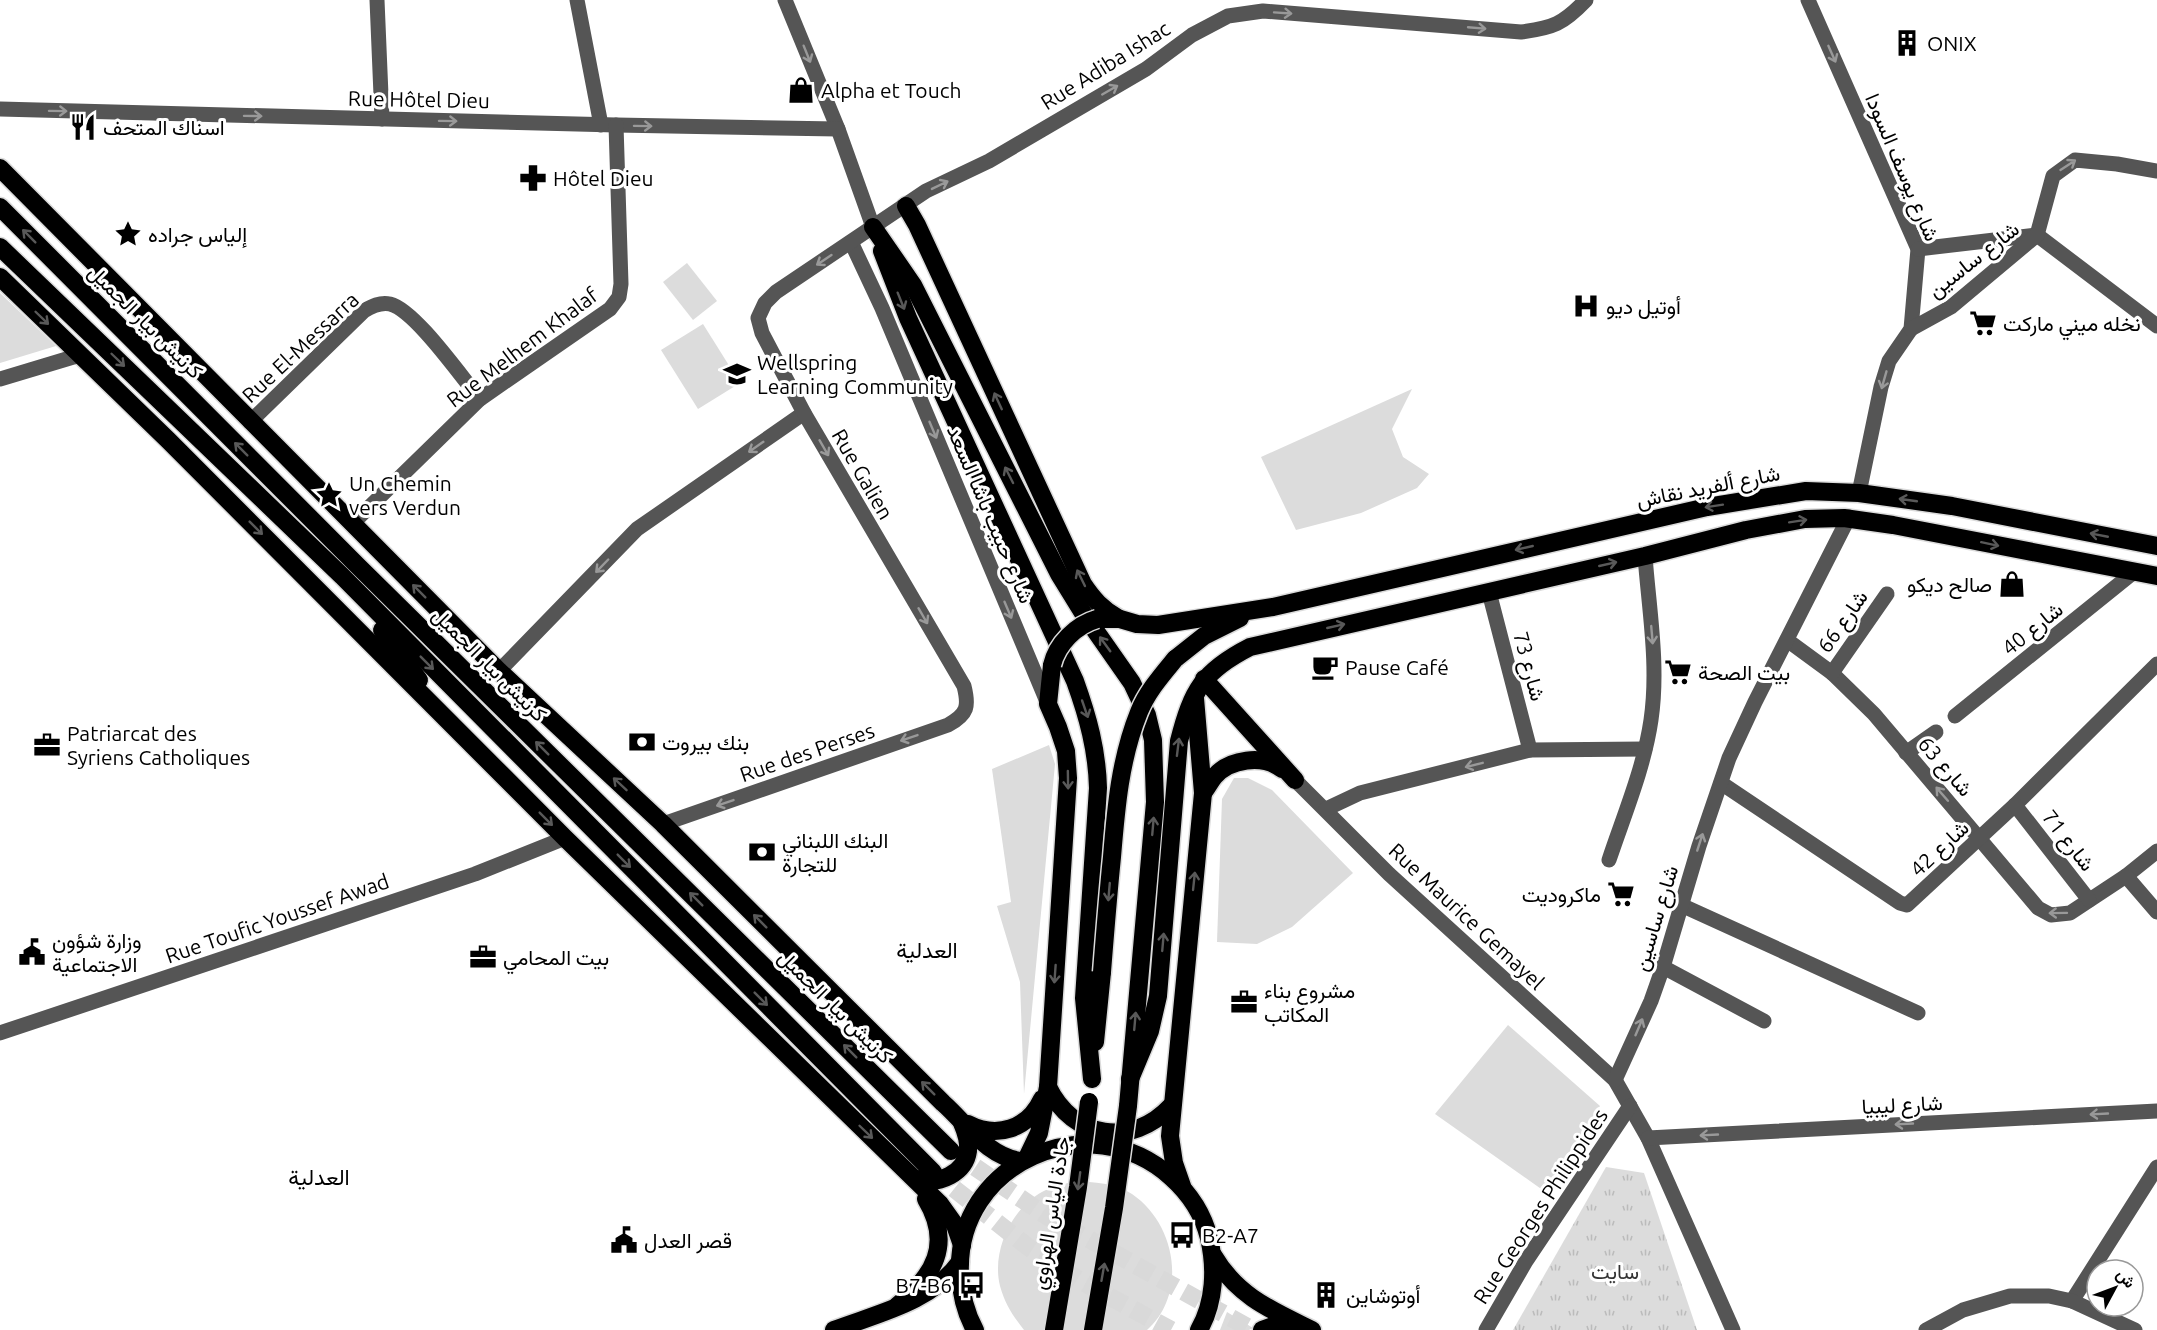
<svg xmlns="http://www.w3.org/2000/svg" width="2157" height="1330" font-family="Ubuntu,Vazirmatn,sans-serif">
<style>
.green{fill:#dcdcdc}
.park{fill:url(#park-tufts)}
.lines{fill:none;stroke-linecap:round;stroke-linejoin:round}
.highway-tunnel{stroke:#d9d9d9;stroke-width:18;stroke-dasharray:18 9;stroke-linecap:butt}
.highway-casing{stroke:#dbdbdb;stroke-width:21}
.minor{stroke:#555;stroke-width:15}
.highway{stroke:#000;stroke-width:18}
.highway-bridge-casing{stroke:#dbdbdb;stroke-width:21;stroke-linecap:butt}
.highway-bridge{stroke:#000;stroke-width:18}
.oneway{stroke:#999}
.oneway2{stroke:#595959}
.labels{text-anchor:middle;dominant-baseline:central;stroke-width:6;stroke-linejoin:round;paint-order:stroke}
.poi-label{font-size:21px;fill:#000;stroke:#fff;text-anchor:start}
.street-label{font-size:21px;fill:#000;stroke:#fff}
.park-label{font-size:21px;fill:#333;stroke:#fff}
.neighbourhood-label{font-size:22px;fill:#000;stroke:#fff}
</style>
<defs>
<pattern id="park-tufts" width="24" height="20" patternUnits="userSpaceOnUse" patternTransform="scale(1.5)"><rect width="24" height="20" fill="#dcdcdc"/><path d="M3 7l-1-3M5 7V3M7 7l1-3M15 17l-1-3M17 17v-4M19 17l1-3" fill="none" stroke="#bbb"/></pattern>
</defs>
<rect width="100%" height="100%" fill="#fff"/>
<!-- green -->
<g class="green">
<path d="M687,263l30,38 -24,19 -30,-38z"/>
<path d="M0,293l56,53 -56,17z"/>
<path d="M703,324l37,59 -42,26 -37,-59z"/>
<path d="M1412,389l-20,40 11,28 26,17 -12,14 -56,25 -65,17 -35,-73z"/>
<path d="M1049,745l6,19 -31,330 -4,-112 -23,-76 14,-4 -19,-133z"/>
<path d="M1234,778h14l24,12 81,83 -61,54 -35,17 -40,-2 5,-143z"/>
<path d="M1508,1025l92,81 -56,85 -109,-77z"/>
<path d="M1074,1181c20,1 41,2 58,13 44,30 56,99 15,136h-123c-11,-14 -19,-26 -24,-44 -9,-36 13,-82 48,-97 8,-3 18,-5 26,-8z"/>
<path d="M1227,1312l26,16 -4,2h-29z"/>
</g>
<!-- park -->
<path class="park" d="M1606,1167l38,6 53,157h-184z"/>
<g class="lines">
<!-- highway-tunnel -->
<g class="highway-tunnel">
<path d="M953,1152l92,63 208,115"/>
<path d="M933,1172l95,75 51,33 92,50"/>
</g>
<defs>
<g id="highway">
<path d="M0,168l499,503 164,153 280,279c23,20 45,55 79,58"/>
<path d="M906,206l11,19 166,359c10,15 19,25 35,34"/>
<path d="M0,207l357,358 594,586"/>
<path d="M873,227l40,58 146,289 24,39 49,70 15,32 6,25 2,62 -27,304"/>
<path d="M0,247l342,329 591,596"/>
<path d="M882,251l26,67 167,363c13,36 22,69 23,107l-14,210 8,81"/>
<path d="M0,277l168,163 397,398 375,366 15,21 7,20"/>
<path d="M1097,619h23l17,5 21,1 115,-18 434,-100 99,-16 53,2 93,13 205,40"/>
<path d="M382,630l37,50"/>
<path d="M1175,659l29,-23 36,-18"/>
<path d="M1204,679l91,101"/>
<path d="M1203,793c4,-5 7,-11 11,-16 15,-18 49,-23 68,-8"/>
<path d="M1095,1042l7,-70"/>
<path d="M1130,1079l20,-48 8,-35 21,-255c13,-51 24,-70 71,-94l395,-91 101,-26 59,-11 39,-1 49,7 264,51"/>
<path d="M1048,1087c25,52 84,61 123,19"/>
<path d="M968,1124c29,15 60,5 74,-25"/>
<path d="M1027,1158l12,-25 9,-46 20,-309 -2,-27 -8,-24 -10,-23 4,-39"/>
<path d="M920,1179c19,6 45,-6 48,-28 1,-11 -2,-19 -6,-28"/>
<path d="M1182,1186l-8,-23 -4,-27 33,-343 -8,-95"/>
<path d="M1213,1255c24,41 58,55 99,75"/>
<path d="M897,1306c37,-30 56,-62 29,-107"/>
<path d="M834,1330c45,-17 97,-28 126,-68"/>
<path d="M975,1330c-10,-18 -14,-36 -15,-56 -5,-112 130,-170 211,-97 18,16 32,37 38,61 7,30 6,64 -10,92"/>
<path d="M1262,1330l14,-5h22"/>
</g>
</defs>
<!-- highway casing -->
<use href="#highway" class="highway-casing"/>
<!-- minor -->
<g class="minor">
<path d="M377,0l5,119"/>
<path d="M577,0l24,125"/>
<path d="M785,0l53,129 35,98"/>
<path d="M1808,0l110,249 -7,80 -22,32 -8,26 -22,106"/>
<path d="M0,109l616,16 222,4"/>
<path d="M2037,235l120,91"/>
<path d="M851,242l31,66 166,396"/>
<path d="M1918,249l119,-14"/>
<path d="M1911,329l40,-22 86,-72 16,-59 22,-16 42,4 40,7"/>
<path d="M0,379l80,-24"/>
<path d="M250,422l114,-111c8,-5 16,-9 26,-7 25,6 72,74 90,95"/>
<path d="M352,524l128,-125 130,-90 9,-12 2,-13 -5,-159"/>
<path d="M1489,592l41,158"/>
<path d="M1787,640l45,33 42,41 164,194 13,7 19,-2 56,-37 31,-25"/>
<path d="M499,671l138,-142 167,-116"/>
<path d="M1832,673l55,-79"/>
<path d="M1955,716l179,-144"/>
<path d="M1906,753l30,-21"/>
<path d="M1295,780l94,94 226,206 33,58 85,192"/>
<path d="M1721,783l179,120 7,2 108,-100 142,-141"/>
<path d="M2015,805l74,95"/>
<path d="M1326,809l34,-16 170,-43 115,-1"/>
<path d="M663,824l285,-99c20,-11 21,-19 16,-39l-160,-273 -42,-80 -4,-15 7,-15 11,-11 150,-101 63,-30 157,-92 46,-34 36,-19 35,-5 258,21c32,-4 42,-8 65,-32"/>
<path d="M1609,860c15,-45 35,-92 42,-140 8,-54 -2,-110 -6,-164"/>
<path d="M2126,876l31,36"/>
<path d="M1681,905l237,108"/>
<path d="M1663,967l101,54"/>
<path d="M0,1033l475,-159 90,-36"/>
<path d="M1615,1080l36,-79 12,-34 36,-121 30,-88 26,-56 94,-185"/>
<path d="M1648,1138l509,-27"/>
<path d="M2072,1301l85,-134"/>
<path d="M1486,1330l40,-69 104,-155"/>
<path d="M1926,1330l37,-20 47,-14h39l23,5 63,29"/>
</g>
<!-- highway -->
<use href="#highway" class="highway"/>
<defs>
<g id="highway-bridge">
<path d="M1052,665c5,-21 24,-40 45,-46"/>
<path d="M1102,972c3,-38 6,-76 10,-115 4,-49 8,-98 27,-145 8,-20 22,-36 36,-53"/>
<path d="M1054,1330l24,-143 11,-85"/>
<path d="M1093,1330l21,-122 14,-102"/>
</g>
</defs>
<!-- highway-bridge casing -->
<use href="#highway-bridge" class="highway-bridge-casing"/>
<!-- highway-bridge -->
<use href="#highway-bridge" class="highway-bridge"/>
</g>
<!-- one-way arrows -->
<defs><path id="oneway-shaft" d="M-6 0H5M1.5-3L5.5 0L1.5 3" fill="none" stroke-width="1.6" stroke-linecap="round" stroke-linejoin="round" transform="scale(1.5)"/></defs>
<g class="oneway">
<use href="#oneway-shaft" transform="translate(1283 13) rotate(4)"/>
<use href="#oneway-shaft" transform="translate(1477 28) rotate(5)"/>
<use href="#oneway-shaft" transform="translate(807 54) rotate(68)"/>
<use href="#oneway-shaft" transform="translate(1832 54) rotate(66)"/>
<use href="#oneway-shaft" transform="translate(1110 90) rotate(-30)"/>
<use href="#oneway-shaft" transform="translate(58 111) rotate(1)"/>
<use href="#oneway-shaft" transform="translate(253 116) rotate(1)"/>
<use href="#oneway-shaft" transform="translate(448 121) rotate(1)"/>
<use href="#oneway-shaft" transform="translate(643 126) rotate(1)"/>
<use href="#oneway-shaft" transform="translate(2068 165) rotate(-33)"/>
<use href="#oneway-shaft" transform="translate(940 185) rotate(-26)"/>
<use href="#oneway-shaft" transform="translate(824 260) rotate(146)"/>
<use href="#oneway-shaft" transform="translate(1884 380) rotate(106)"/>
<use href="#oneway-shaft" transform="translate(933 430) rotate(67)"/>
<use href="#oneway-shaft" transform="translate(756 447) rotate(145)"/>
<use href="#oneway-shaft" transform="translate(824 448) rotate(60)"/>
<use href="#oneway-shaft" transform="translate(602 566) rotate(134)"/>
<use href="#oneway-shaft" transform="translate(1008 610) rotate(67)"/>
<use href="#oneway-shaft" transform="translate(923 616) rotate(60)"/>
<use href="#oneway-shaft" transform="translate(1652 635) rotate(85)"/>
<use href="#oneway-shaft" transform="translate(909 738) rotate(161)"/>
<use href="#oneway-shaft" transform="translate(1474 765) rotate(166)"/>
<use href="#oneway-shaft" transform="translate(1942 794) rotate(-131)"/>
<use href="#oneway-shaft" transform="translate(725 803) rotate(161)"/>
<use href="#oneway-shaft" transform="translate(1700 842) rotate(-72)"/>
<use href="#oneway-shaft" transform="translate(2058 913) rotate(179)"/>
<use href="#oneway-shaft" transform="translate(1639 1027) rotate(-67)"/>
<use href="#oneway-shaft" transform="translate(2099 1114) rotate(177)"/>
<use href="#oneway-shaft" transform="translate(1904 1124) rotate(177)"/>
<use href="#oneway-shaft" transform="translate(1709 1135) rotate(177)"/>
</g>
<g class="oneway2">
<use href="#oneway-shaft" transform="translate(29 236) rotate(-135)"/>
<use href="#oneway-shaft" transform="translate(901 301) rotate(68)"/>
<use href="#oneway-shaft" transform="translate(42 318) rotate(44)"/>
<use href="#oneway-shaft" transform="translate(118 360) rotate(44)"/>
<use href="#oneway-shaft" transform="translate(998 401) rotate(-115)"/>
<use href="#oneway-shaft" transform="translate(241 449) rotate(-135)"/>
<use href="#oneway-shaft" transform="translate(1009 475) rotate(-117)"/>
<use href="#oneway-shaft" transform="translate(1908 500) rotate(-172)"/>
<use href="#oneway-shaft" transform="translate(1714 506) rotate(171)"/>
<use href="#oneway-shaft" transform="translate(1798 521) rotate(-9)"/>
<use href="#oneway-shaft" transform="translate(256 528) rotate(45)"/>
<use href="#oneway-shaft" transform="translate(2099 535) rotate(-169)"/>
<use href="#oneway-shaft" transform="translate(1990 544) rotate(12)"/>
<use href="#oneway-shaft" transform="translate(1524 548) rotate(167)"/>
<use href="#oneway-shaft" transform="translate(1608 564) rotate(-13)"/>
<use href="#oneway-shaft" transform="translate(1081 578) rotate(-116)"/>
<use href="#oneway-shaft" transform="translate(419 591) rotate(-135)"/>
<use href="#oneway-shaft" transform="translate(1336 626) rotate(-13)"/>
<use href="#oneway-shaft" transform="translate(1105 644) rotate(-126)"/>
<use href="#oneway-shaft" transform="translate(427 663) rotate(45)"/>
<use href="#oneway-shaft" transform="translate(1085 709) rotate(71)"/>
<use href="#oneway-shaft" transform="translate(1178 747) rotate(-83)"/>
<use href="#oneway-shaft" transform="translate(542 748) rotate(-135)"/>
<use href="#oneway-shaft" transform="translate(1068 780) rotate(89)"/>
<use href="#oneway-shaft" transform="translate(620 784) rotate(-137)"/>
<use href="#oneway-shaft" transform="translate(546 819) rotate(45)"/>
<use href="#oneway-shaft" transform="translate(1153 826) rotate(-85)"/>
<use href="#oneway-shaft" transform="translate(624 861) rotate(45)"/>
<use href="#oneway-shaft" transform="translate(1194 881) rotate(-84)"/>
<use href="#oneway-shaft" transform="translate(1109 892) rotate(95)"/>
<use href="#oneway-shaft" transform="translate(696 899) rotate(-135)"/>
<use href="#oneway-shaft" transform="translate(760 921) rotate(-135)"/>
<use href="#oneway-shaft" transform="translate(1163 942) rotate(-85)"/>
<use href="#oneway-shaft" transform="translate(1055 974) rotate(94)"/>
<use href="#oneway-shaft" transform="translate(761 999) rotate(45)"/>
<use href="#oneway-shaft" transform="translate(1135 1021) rotate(-85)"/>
<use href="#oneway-shaft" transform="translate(850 1051) rotate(-135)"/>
<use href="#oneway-shaft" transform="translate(928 1088) rotate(-135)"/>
<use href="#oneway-shaft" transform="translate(866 1132) rotate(44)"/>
<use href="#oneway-shaft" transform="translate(1079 1181) rotate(98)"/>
<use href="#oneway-shaft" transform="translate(1103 1272) rotate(-80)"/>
</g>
<!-- icons -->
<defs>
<symbol id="building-bare" viewBox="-9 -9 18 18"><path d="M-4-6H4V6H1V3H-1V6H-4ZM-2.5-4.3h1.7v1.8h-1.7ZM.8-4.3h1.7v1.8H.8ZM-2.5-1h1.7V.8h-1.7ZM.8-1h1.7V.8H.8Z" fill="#000" stroke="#fff" stroke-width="2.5" paint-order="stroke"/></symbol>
<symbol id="shop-bare" viewBox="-9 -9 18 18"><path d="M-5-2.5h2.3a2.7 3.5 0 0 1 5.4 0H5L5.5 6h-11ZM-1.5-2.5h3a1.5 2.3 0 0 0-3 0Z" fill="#000" stroke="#fff" stroke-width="2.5" paint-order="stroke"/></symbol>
<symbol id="restaurant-bare" viewBox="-9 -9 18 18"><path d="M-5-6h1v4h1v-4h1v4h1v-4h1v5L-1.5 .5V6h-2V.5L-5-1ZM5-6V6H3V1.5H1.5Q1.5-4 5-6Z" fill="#000" stroke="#fff" stroke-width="2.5" paint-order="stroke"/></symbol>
<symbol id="pharmacy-bare" viewBox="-9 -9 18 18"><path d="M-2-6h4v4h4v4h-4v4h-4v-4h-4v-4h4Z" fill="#000" stroke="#fff" stroke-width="2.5" paint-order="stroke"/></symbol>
<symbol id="sight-bare" viewBox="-9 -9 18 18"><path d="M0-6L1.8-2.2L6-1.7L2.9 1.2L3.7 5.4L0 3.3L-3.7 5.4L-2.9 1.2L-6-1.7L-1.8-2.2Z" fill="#000" stroke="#fff" stroke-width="2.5" paint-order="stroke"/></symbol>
<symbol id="hospital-bare" viewBox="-9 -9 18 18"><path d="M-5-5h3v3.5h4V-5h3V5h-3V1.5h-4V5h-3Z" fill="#000" stroke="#fff" stroke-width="2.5" paint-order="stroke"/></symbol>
<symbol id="supermarket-bare" viewBox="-9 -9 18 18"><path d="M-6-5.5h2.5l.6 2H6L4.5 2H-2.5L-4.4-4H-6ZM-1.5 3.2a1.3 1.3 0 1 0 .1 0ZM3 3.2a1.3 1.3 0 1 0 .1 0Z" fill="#000" stroke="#fff" stroke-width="2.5" paint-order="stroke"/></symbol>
<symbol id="school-bare" viewBox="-9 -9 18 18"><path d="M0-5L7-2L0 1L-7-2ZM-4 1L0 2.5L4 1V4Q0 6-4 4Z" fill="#000" stroke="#fff" stroke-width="2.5" paint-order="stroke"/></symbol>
<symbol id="cafe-bare" viewBox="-9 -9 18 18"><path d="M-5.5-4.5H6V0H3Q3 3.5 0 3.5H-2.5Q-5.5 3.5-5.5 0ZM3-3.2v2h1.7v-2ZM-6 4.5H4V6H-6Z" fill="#000" stroke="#fff" stroke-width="2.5" paint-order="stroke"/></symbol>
<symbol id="bank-bare" viewBox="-9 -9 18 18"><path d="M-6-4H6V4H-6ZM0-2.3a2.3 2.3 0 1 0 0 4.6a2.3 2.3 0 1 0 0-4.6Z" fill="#000" stroke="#fff" stroke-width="2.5" paint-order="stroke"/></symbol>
<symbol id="office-bare" viewBox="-9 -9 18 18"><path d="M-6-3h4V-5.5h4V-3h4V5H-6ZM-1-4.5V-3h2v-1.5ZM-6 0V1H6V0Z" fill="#000" stroke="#fff" stroke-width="2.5" paint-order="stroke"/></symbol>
<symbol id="civic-bare" viewBox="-9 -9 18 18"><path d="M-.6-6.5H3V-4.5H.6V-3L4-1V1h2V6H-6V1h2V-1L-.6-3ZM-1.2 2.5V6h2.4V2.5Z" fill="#000" stroke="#fff" stroke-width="2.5" paint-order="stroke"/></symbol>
<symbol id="bus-bare" viewBox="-9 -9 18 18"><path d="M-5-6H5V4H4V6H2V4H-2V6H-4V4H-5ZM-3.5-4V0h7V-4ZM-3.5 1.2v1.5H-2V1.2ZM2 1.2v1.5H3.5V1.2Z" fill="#000" stroke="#fff" stroke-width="2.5" paint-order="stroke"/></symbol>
</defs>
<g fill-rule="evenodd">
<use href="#building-bare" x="1888" y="24" width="38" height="38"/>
<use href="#shop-bare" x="782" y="71" width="38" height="38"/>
<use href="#restaurant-bare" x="64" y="108" width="38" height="38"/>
<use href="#pharmacy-bare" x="514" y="159" width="38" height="38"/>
<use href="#sight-bare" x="109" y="215" width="38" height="38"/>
<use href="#hospital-bare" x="1567" y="287" width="38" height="38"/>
<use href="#supermarket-bare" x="1964" y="304" width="38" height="38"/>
<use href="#school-bare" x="718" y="355" width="38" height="38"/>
<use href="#sight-bare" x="310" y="476" width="38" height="38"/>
<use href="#shop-bare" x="1993" y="565" width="38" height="38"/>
<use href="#cafe-bare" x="1306" y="648" width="38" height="38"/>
<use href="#supermarket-bare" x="1659" y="653" width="38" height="38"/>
<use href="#bank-bare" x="623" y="723" width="38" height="38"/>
<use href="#office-bare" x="28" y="726" width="38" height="38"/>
<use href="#bank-bare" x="743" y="833" width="38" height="38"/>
<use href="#supermarket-bare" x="1602" y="875" width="38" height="38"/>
<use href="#civic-bare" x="13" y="933" width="38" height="38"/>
<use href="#office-bare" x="464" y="938" width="38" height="38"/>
<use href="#office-bare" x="1225" y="983" width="38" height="38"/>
<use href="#bus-bare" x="1163" y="1216" width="38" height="38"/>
<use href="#civic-bare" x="605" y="1221" width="38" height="38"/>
<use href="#bus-bare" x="953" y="1266" width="38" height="38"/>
<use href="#building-bare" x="1307" y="1276" width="38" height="38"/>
</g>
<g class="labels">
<!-- poi labels -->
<g class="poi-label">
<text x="1927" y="43">ONIX</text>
<text x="821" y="90">Alpha et Touch</text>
<text x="103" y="127">اسناك المتحف</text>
<text x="553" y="178">Hôtel Dieu</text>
<text x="148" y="234">إلياس جراده</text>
<text x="1606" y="306">أوتيل ديو</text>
<text x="2003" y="323">نخله ميني ماركت</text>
<text x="757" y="362">Wellspring<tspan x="757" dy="24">Learning Community</tspan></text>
<text x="349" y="483">Un Chemin<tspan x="349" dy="24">vers Verdun</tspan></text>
<text x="1992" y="584" text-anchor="end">صالح ديكو</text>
<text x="1345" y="667">Pause Café</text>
<text x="1698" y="672">بيت الصحة</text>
<text x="67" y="733">Patriarcat des<tspan x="67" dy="24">Syriens Catholiques</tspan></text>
<text x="662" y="742">بنك بيروت</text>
<text x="782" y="840">البنك اللبناني<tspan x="782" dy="24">للتجارة</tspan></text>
<text x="1601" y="894" text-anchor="end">ماكروديت</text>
<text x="52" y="940">وزارة شؤون<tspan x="52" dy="24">الاجتماعية</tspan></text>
<text x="503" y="957">بيت المحامي</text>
<text x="1264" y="990">مشروع بناء<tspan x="1264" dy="24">المكاتب</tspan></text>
<text x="1202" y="1235">B2-A7</text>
<text x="644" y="1240">قصر العدل</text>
<text x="952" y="1285" text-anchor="end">B7-B6</text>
<text x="1346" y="1295">أوتوشاين</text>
</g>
<!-- street labels -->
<g class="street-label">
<text transform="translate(1105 65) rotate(-32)">Rue Adiba Ishac</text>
<text transform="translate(419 99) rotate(1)">Rue Hôtel Dieu</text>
<text transform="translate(1903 167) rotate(67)">شارع يوسف السودا</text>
<text transform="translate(1973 259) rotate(-38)">شارع ساسين</text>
<text transform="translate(146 321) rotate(45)">كرنيش بيار الجميل</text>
<text transform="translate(300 347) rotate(-43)">Rue El-Messarra</text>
<text transform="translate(522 347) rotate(-37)">Rue Melhem Khalaf</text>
<text transform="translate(863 474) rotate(60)">Rue Galien</text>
<text transform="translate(1708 486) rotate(-11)">شارع ألفريد نقاش</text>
<text transform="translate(991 514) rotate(67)">شارع حبيب باشا السعد</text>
<text transform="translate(1842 621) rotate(-55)">شارع 66</text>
<text transform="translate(2032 628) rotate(-39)">شارع 40</text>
<text transform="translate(490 664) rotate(45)">كرنيش بيار الجميل</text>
<text transform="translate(1530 666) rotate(75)">شارع 73</text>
<text transform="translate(807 752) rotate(-19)">Rue des Perses</text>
<text transform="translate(1946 766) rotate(49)">شارع 63</text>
<text transform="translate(2069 840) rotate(52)">شارع 71</text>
<text transform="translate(1939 848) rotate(-43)">شارع 42</text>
<text transform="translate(1467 916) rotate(43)">Rue Maurice Gemayel</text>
<text transform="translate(277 918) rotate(-19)">Rue Toufic Youssef Awad</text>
<text transform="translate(1655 918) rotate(-73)">شارع ساسين</text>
<text transform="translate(836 1006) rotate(45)">كرنيش بيار الجميل</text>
<text transform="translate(1902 1104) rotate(-3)">شارع ليبيا</text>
<text transform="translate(1540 1206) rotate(-57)">Rue Georges Philippides</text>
<text transform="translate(1050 1213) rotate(-81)">جادة الياس الهراوي</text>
</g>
<!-- park labels -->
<g class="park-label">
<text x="1615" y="1271">سايت</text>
</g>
<!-- neighbourhood labels -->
<g class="neighbourhood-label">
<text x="927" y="949">العدلية</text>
<text x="319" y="1176">العدلية</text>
</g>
</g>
<!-- north arrow -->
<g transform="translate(2115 1288) rotate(49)"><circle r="28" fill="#ffffff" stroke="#999999" stroke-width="1.5"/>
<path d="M0-4.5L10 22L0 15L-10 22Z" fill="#000000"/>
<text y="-9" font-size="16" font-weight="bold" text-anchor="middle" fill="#000000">ش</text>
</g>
</svg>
